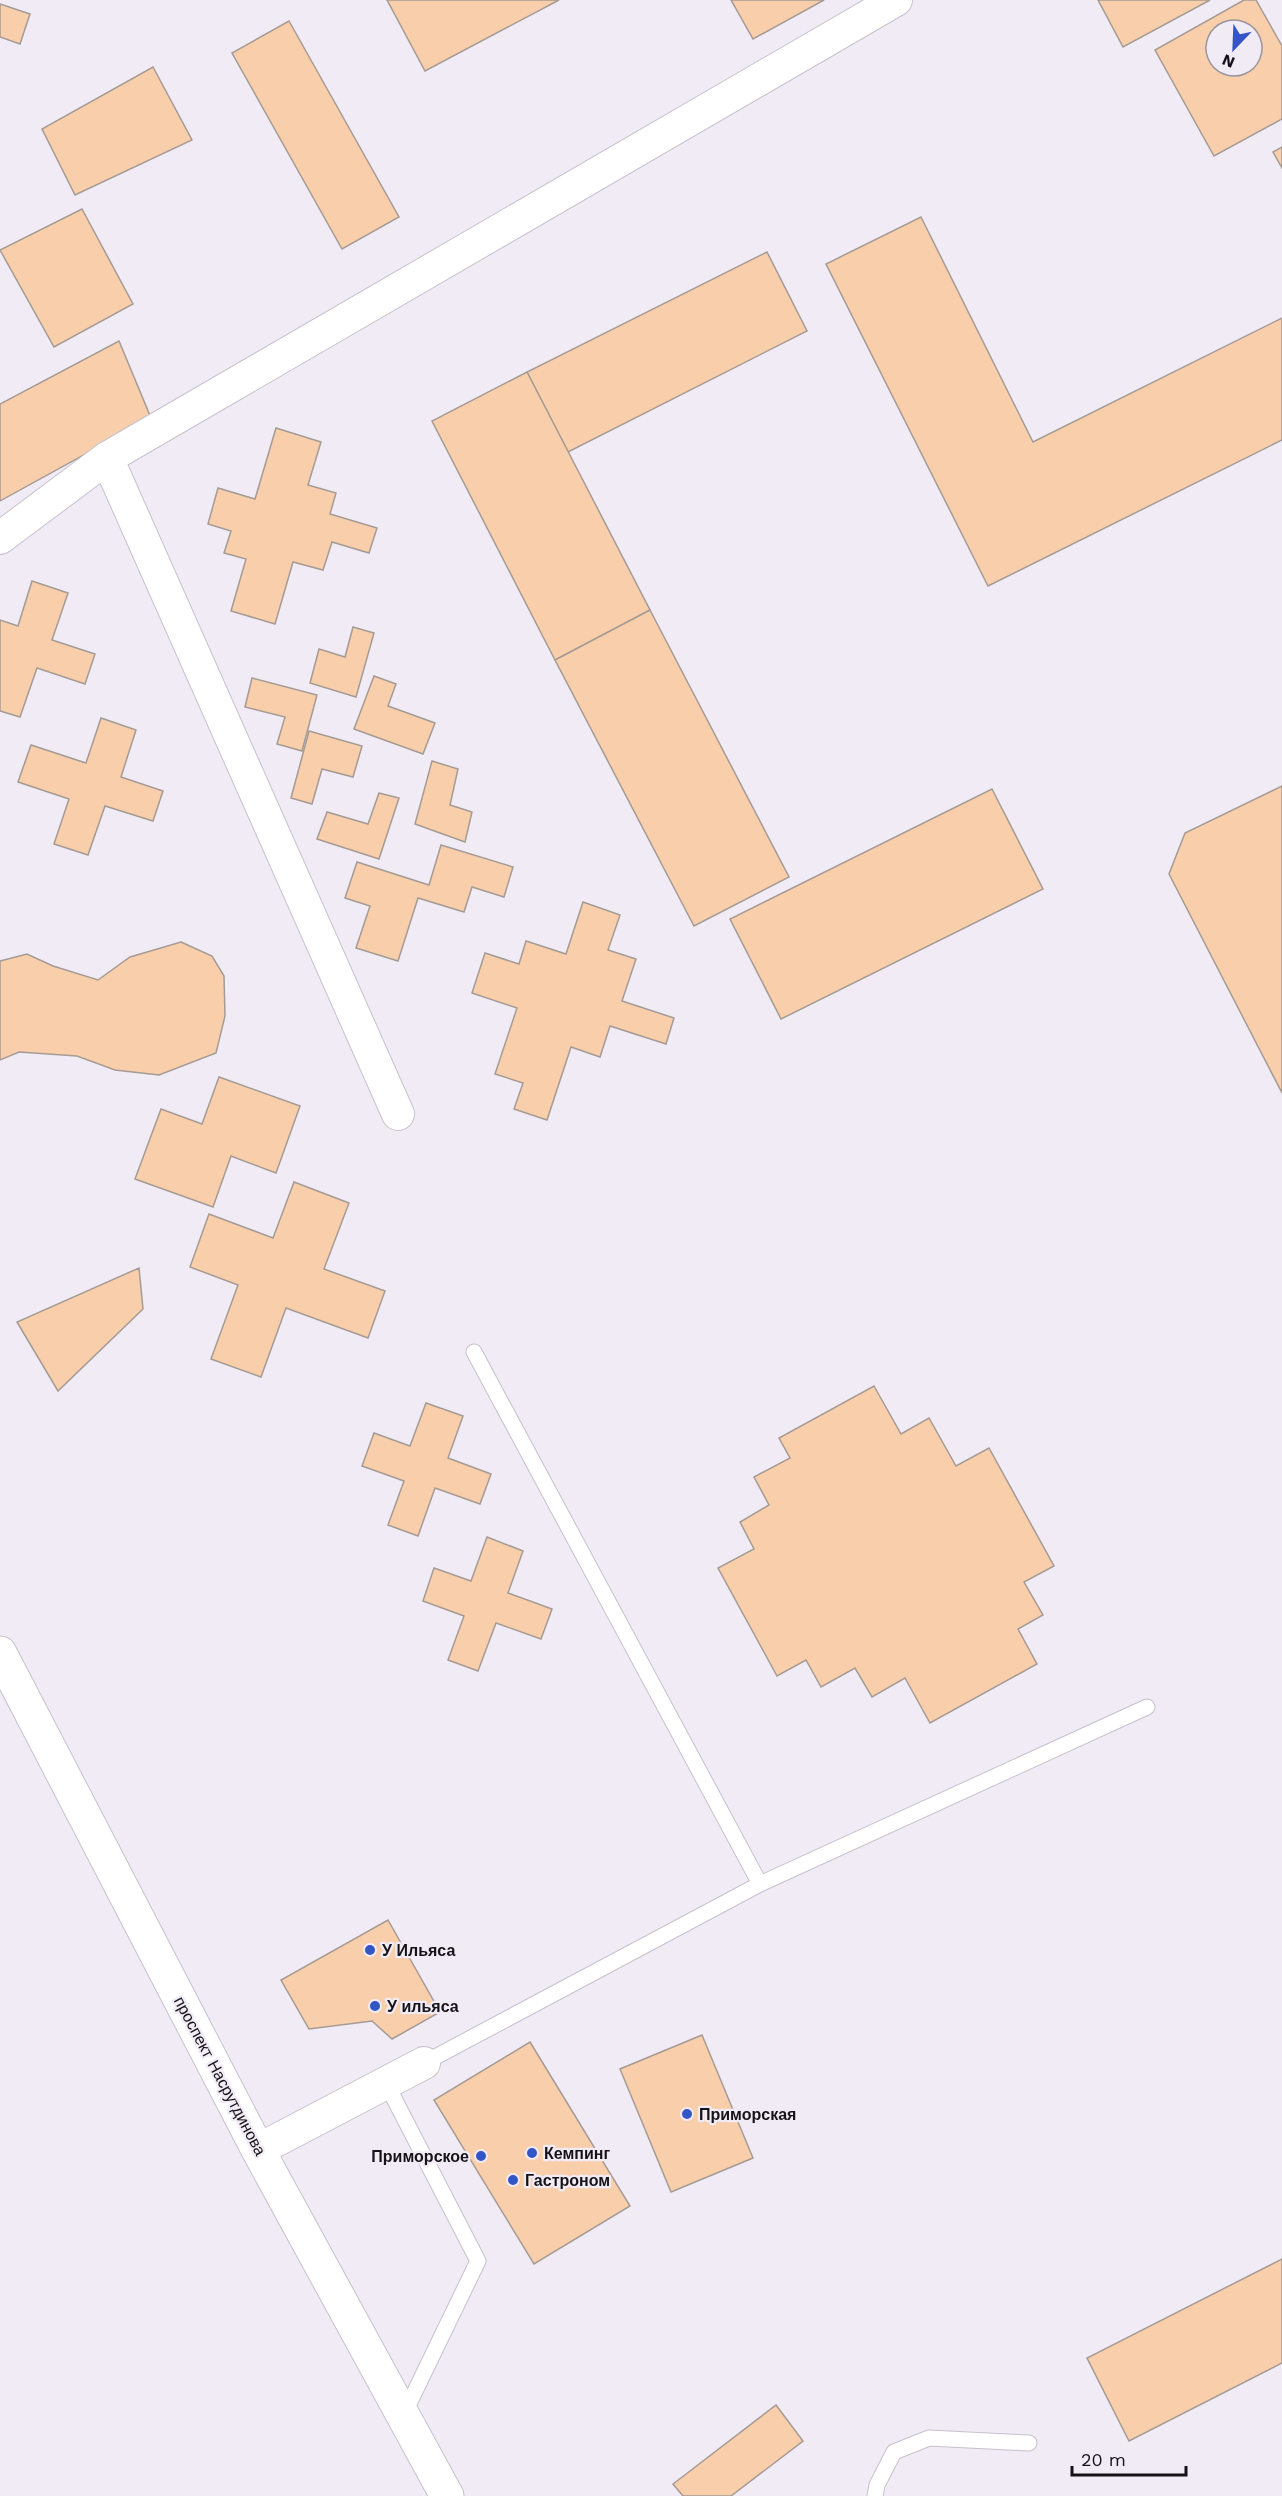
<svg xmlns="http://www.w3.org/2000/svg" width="1282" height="2496" font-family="'Work Sans',sans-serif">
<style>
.building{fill:#f9ceab;stroke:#a59b94;stroke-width:1.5;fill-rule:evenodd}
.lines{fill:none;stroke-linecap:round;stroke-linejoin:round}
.service-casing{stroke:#c7c1cc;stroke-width:17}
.minor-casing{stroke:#c7c1cc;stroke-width:34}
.secondary-casing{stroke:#c7c1cc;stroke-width:35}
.service{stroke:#fff;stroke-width:15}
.minor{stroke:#fff;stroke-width:32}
.secondary{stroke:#fff;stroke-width:33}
.poi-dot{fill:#3455c6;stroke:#f1ebf6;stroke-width:2}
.labels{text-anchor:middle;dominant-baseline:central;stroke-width:4.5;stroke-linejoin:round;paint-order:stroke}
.poi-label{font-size:16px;font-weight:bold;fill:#151317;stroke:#f1ebf6;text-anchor:start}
.street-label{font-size:16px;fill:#151317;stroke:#f1ebf6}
</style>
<rect width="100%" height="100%" fill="#f1ebf6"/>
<!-- building -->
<g class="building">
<path d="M387,0h172l-134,71z"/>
<path d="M731,0h93l-71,39z"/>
<path d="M1098,0h112l-87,47z"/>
<path d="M1244,0h12l26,46v73l-68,37 -59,-106zM1216,30h36v36h-36z"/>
<path d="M0,4l30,10 -10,30 -20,-7z"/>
<path d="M289,21l110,196 -57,32 -110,-196z"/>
<path d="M153,67l39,73 -117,55 -33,-66z"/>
<path d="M1282,147v21l-9,-16z"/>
<path d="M82,209l51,95 -79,43 -54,-97z"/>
<path d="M921,217l112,225 249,-124v122l-294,146 -162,-322z"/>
<path d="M767,252l40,79 -239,121 -41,-80z"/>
<path d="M119,341l32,77 -151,83v-97z"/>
<path d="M527,372l123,238 -95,50 -123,-239z"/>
<path d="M276,428l45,14 -13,43 28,8 -6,21 47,14 -8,25 -37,-11 -9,28 -30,-8 -18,62 -44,-13 15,-52 -22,-6 7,-22 -23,-7 10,-36 37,11z"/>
<path d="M32,581l36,12 -16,47 43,14 -10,30 -48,-16 -17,49 -20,-6v-91l18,6z"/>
<path d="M650,610l139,267 -95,49 -139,-266z"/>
<path d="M353,627l21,6 -18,64 -46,-14 9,-34 26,8z"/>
<path d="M374,676l22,8 -8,22 47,17 -12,31 -69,-25z"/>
<path d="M252,678l65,17 -15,56 -25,-7 8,-27 -40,-10z"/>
<path d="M101,718l35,12 -15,47 42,14 -10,30 -48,-15 -17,49 -34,-11 15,-45 -51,-17 13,-37 55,18z"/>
<path d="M309,731l53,15 -9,31 -31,-8 -10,35 -21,-6z"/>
<path d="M432,761l26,8 -8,36 22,7 -7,30 -50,-18z"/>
<path d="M1282,786v307l-113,-219 16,-41z"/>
<path d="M992,789l51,100 -262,130 -51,-100z"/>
<path d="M379,793l20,5 -20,61 -62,-20 10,-27 41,12z"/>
<path d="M441,845l72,22 -9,30 -32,-10 -8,25 -46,-14 -20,63 -42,-13 14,-42 -25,-8 12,-36 72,23z"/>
<path d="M583,902l37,13 -12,35 28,9 -14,42 52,17 -8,26 -56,-18 -10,31 -29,-10 -24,73 -33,-11 9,-26 -28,-9 22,-66 -45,-15 13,-40 34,11 7,-23 40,13z"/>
<path d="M181,942l31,14 12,20 1,40 -9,37 -57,22 -44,-5 -38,-14 -58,-4 -19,8v-99l27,-7 26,12 45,14 32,-23z"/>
<path d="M219,1077l81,29 -24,67 -45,-17 -18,51 -78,-28 26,-70 41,15z"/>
<path d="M294,1182l55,21 -25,66 61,22 -17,47 -82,-30 -25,69 -50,-18 27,-74 -48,-18 19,-53 64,24z"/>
<path d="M139,1268l4,41 -85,82 -41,-69z"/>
<path d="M874,1386l27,48 28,-16 27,48 33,-18 65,118 -30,16 19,33 -25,14 19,35 -107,59 -25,-45 -33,19 -17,-29 -34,19 -15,-27 -29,16 -59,-108 36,-19 -14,-27 29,-17 -15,-28 36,-19 -11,-20z"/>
<path d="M426,1403l37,13 -15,42 43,16 -11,30 -45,-16 -17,48 -30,-11 16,-44 -42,-15 12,-33 36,13z"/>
<path d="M487,1537l36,14 -15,42 44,16 -11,30 -45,-16 -18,48 -30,-11 16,-44 -41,-15 11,-33 37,13z"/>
<path d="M388,1920l52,92 -48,27 -20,-18 -63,8 -28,-49z"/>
<path d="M702,2035l51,123 -82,34 -51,-123z"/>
<path d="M530,2042l100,164 -96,58 -100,-164z"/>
<path d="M1282,2259v104l-153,78 -42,-83z"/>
<path d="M776,2405l27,36 -72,55h-48l-10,-12z"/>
</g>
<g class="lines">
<defs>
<g id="service">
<path d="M474,1352l286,532"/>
<path d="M424,2063l336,-179 387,-177"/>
<path d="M386,2083l92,178 -74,153"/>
<path d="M875,2496l2,-11 17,-33 35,-14 100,5"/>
</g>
<g id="minor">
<path d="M107,458l789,-458"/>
<path d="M0,538l107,-80 291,656"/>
<path d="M258,2150l166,-87"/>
</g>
<path id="secondary" d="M0,1653l258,497 189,346"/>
</defs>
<!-- service casing -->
<use href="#service" class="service-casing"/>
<!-- minor casing -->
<use href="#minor" class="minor-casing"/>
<!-- secondary casing -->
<use href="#secondary" class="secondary-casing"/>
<!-- service -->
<use href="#service" class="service"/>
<!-- minor -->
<use href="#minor" class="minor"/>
<!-- secondary -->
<use href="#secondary" class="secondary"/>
</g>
<!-- markers -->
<g class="poi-dot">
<circle cx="370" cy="1950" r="6"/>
<circle cx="375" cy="2006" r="6"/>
<circle cx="687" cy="2114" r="6"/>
<circle cx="532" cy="2153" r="6"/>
<circle cx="481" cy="2156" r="6"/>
<circle cx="513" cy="2180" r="6"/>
</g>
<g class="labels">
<!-- poi labels -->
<g class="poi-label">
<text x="382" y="1950">У Ильяса</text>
<text x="387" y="2006">У ильяса</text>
<text x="699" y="2114">Приморская</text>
<text x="544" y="2153">Кемпинг</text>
<text x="469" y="2156" text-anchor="end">Приморское</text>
<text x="525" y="2180">Гастроном</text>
</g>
<!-- street labels -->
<g class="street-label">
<text transform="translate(220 2076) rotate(62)">проспект Насрутдинова</text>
</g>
</g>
<!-- north arrow -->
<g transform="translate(1234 48) rotate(203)"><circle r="28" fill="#f1ebf6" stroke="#99959d" stroke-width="1.5"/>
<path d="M0-4.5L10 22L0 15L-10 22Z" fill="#3455c6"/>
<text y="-9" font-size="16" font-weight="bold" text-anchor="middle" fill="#151317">N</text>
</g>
<!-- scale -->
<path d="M1072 2466v9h114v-9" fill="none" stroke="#151317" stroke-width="3"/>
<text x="1081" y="2466" font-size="18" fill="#151317" stroke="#f1ebf6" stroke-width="4.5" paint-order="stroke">20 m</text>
</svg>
